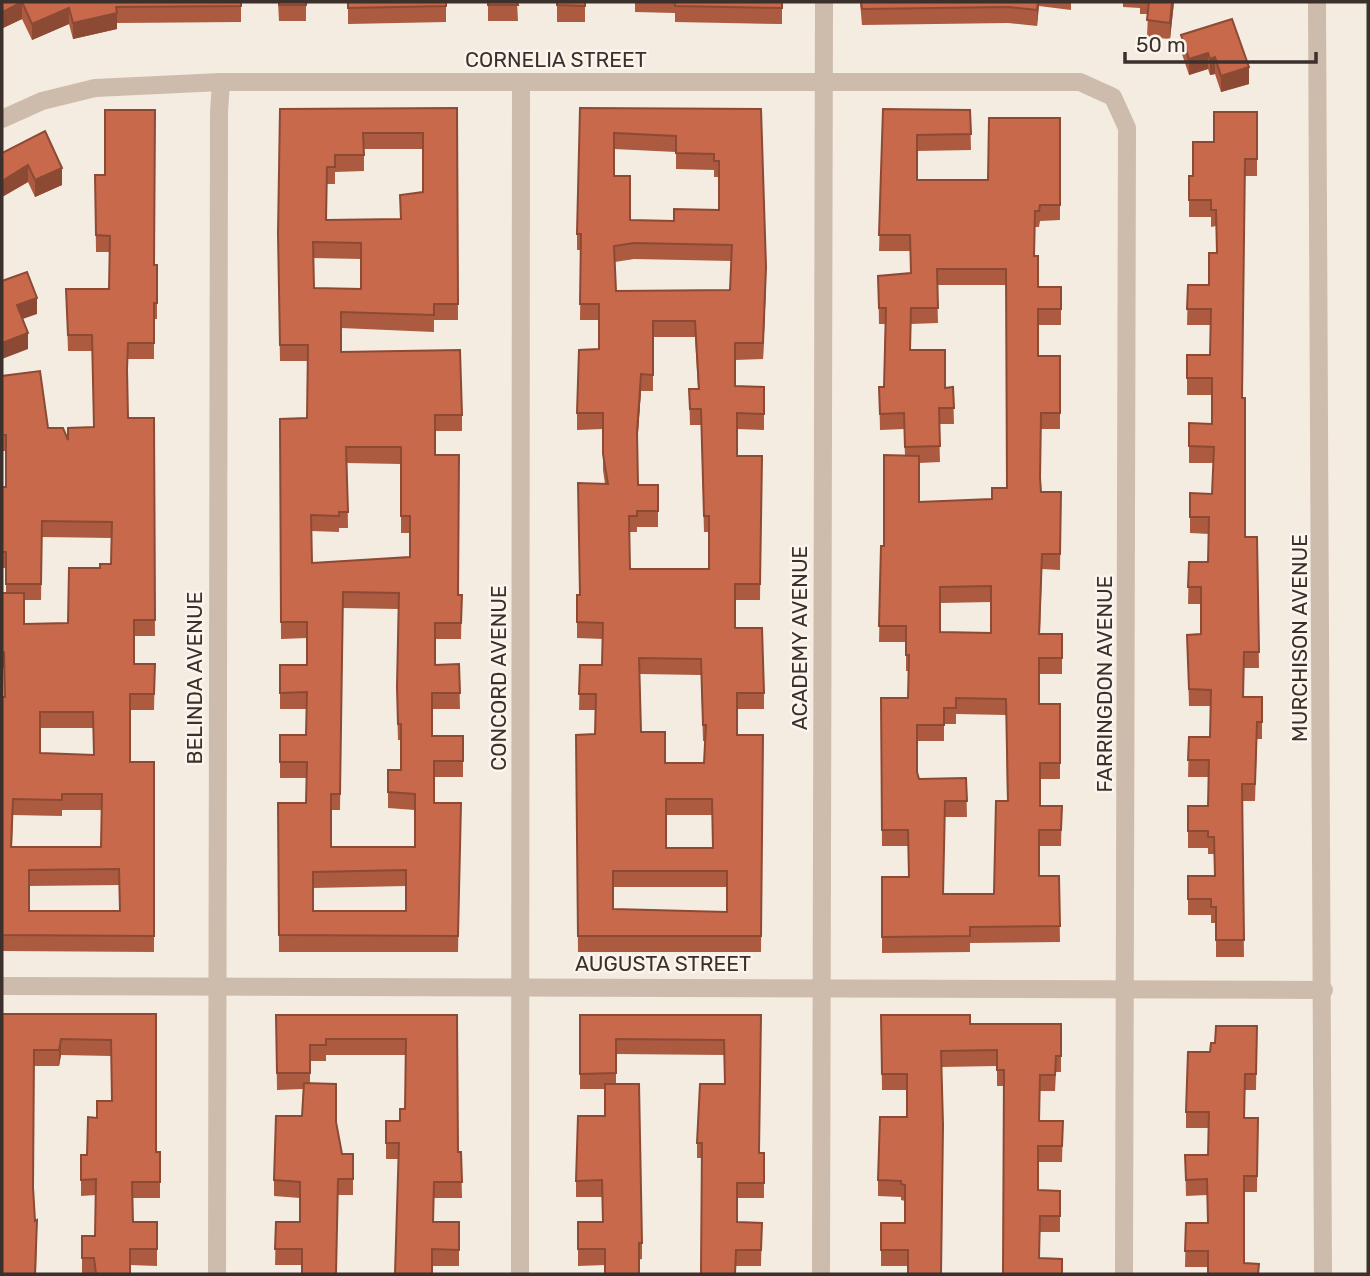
<svg xmlns="http://www.w3.org/2000/svg" width="1370" height="1276" font-family="Rubik,sans-serif">
<style>
.lines{fill:none;stroke-linecap:round;stroke-linejoin:round}
.minor{stroke:#cdbbac;stroke-width:18}
.tertiary{stroke:#cdbbac;stroke-width:18}
.wall{fill:#ac5a40;fill-rule:evenodd}
.shaded-wall{fill:#8c4a34}
.building{fill:#c8694b;stroke:#8c4a34;stroke-width:2;fill-rule:evenodd}
.labels{text-anchor:middle;dominant-baseline:central;stroke-width:5;stroke-linejoin:round;paint-order:stroke}
.street-label{font-size:21px;fill:#3b302b;stroke:#fbf5ee}
</style>
<rect width="100%" height="100%" fill="#f4ebe1"/>
<g class="lines">
<!-- minor -->
<g class="minor">
<path d="M2,119l40,-18 53,-13 126,-6h859l33,15 14,31 -3,1146"/>
<path d="M2,986l1322,4"/>
<path d="M217,1274l2,-1162 2,-30"/>
<path d="M520,1274l1,-1192"/>
<path d="M821,1274l3,-1272"/>
</g>
<!-- tertiary -->
<path class="tertiary" d="M1317,2l6,1272"/>
</g>
<!-- wall -->
<g class="wall">
<path d="M2,2h239v20l-124,1v6l-44,10 -4,-15 -37,16 -10,-21 -19,9 -1,-4z"/>
<path d="M278,2h28v19h-27z"/>
<path d="M348,2h98v20l-98,2z"/>
<path d="M488,2h29l1,19h-30z"/>
<rect x="557" y="2" width="28" height="20"/>
<path d="M635,2h147v22l-107,-2v-9l-40,-1z"/>
<path d="M860,2h211v8l-32,-4 -2,20 -29,-3 -146,2z"/>
<path d="M1123,2h51l-4,37 -23,-2 1,-23h-8v-6l-17,-1z"/>
<path d="M1232,19l17,65 -28,8 -6,-18 -5,1 -2,-6 -19,6 -8,-24v-16z"/>
<path d="M457,108l1,212h-24v12l-93,-4v24l121,63v16h-27v24l23,140h4l-1,44h-26v26l24,-1 1,45h-28v27h31v41h-29v26h27l-3,149h-179l-1,-149h28l1,-25h-27v-43h26v-26h-26v-44h27v-27l-26,1 -1,-220 27,-1 1,-57h-28l-2,-111 2,-141zM364,149h59v43l-23,3 1,24 -75,1 1,-36h8v-12l29,-1zM313,258l48,1v30l-47,-1zM347,463l54,1v69h9v24l-98,6v-32l27,1v-4h9zM343,608l55,1 -1,94 1,37h3v30h-13v38l27,2v37h-84v-37h9zM406,886v25h-93v-23z"/>
<path d="M580,108l181,1 5,174 -3,76 -28,1v26l29,1v43l-27,-1v27h25l-2,144h-25v28l29,65v16h-27v26h26l-2,217h-183l-2,-217 19,-1 1,-24h-17l1,-45h22l1,-26 -26,-1v-43h3l25,-111 -2,-14v-41l-26,1v-17l22,-64v-29h-19l1,-70h-4v-16zM614,149l62,3v17l38,1v7h5v33l-45,11 -44,-1 -16,-44zM634,259l98,2 -2,29 -114,1 -1,-29zM653,337h42l3,52h-9l1,36h11l3,107h5v37h-79l-1,-37h8v-5h21v-42h-20l-1,-40 4,-54h12zM640,674l61,1 2,66h2l-1,22h-39l-24,-31zM666,815h46v33h-46zM613,887h114v25l-114,-3z"/>
<path d="M883,109l87,1 1,40 -54,1v29h71l72,-62v102l-20,1 -1,6h-4v29l3,31h23v38h-23v31h22v73h-19l-1,50 1,13h20l-1,78 -18,-1 -2,65h22v40h-23v30h21v75h-20v27h22l-1,40h-22v30h20l1,66 -90,1v9l-88,1v-76h26v-31h-26l-1,-148h27v-27h-2v-29h-27l2,-96h3l21,-90 -1,-27 -24,1 -1,-43h5l1,-63h-6l-1,-48 33,-3 -1,-22h-31zM937,285h69l1,203 -15,11 -73,3v-39l21,-1 -1,-38h15l-1,-37 -8,1 -34,-38v-26l27,-1zM991,602v31l-51,-1v-29zM956,714l50,1 1,86 -13,93h-51l2,-77h22l-1,-39 -47,1 -2,-6v-32h27v-17h12z"/>
<path d="M1257,112v64h-12l-3,222 3,139h12l2,131h-15v29l18,17v25h-5l-2,62h-13l2,156h-28v-34h-5v-8h-23v-39h26v-22h-6v-6h-20v-42h20l1,-29h-21l1,-40h21l1,-31h-22l-2,-71 14,-1v-30h-13l1,-42h19l1,-28 -19,-1v-40l22,1 2,-31h-25v-40l23,1v-29h-25v-40h23l1,-30h-24l1,-40h21l8,-32 -1,-27 -5,1v-10h-22v-41h4l21,-34z"/>
<path d="M45,131l17,54 -27,12 -7,-15 -26,15z"/>
<path d="M95,175l59,90h3v54h-3v40h-26v59h26l1,218h-21v28h21l-1,46h-24v52h24v190l-152,-1v-254h2v-29h-2v-75h4v-25h-4v-81h4v-36h-4v-75l46,52 20,12 26,-13 -2,-76h-24l-2,-62h43l1,-37h-14zM42,537l69,1v26l-11,4 -32,55 -44,1v-24h17zM40,728h53l1,27 -54,-2zM62,810h40l-1,37h-89l1,-32 49,1zM119,885l1,26h-91v-25z"/>
<path d="M2,1014h154v138h4v46h-27v24h24v44l-27,-1v9h-48v-38h13l1,-41 -15,1v-41h6l1,-38 9,1v-17h15l-1,-45 -50,-1 -2,11h-25l-1,123 2,32 2,-1 -1,54h-34z"/>
<path d="M276,1015h181l1,137h3l1,46h-28v24h25v44h-27l-34,-107h-12v-38h14l5,-12 1,-54h-80v6h-16v22l26,39 6,32h11v41h-15l-36,70h-27l1,-43h24v-24l-26,-2v-16l28,-64 1,-27 -26,1z"/>
<path d="M580,1015h181l-2,138h5v45h-27v24l25,1 -1,43h-25l-34,-108h-5v-15l27,-59v-29l-108,-1v30l26,159v16l-37,6 -27,1v-44h25l-1,-25h-26v-16l29,-65v-27h-25z"/>
<path d="M881,1015l89,9h91v48h-5l-1,19h-15v30h23l-1,41h-24v28l22,1v41h-20l-37,42 1,-188h-7v-20l-56,1 -33,199h-27v-43h24v-22l-4,-1v-3l-23,-1v-16l29,-63v-27h-25z"/>
<path d="M1257,1026l-1,64h-11l-1,28h14l-1,74h-13l-36,75h-23l1,-44h22l-1,-28 -21,1 -1,-41h23v-27h-22v-16l24,-60 5,-9z"/>
</g>
<!-- shaded-wall -->
<g class="shaded-wall">
<path d="M22,2v17l-19,9v-16z"/>
<path d="M1038,2h1l-2,24v-16z"/>
<path d="M1172,2h2l-4,37v-16z"/>
<path d="M69,8v16l-37,16v-16z"/>
<path d="M117,13v16l-44,10v-16z"/>
<path d="M1208,53v16l-19,6v-16z"/>
<path d="M1215,57v17l-5,1v-16z"/>
<path d="M1249,67v17l-28,8v-16z"/>
<path d="M28,165v17l-26,15v-16z"/>
<path d="M62,168v17l-27,12v-17z"/>
<path d="M766,267v16l-3,76v-16z"/>
<path d="M37,298v16l-20,7v-16z"/>
<path d="M28,333v16l-26,10v-16z"/>
<path d="M641,374v17l-4,57v-16z"/>
<path d="M61,1039v16l-2,11v-16z"/>
</g>
<!-- building -->
<g class="building">
<path d="M2,2h239v4l-125,1 1,6 -44,10 -4,-15 -37,16 -10,-22 -19,10 -1,-4z"/>
<rect x="279" y="2" width="27" height="3"/>
<path d="M348,2h98v4l-98,2z"/>
<path d="M488,2h29l1,3h-30z"/>
<path d="M557,2h28v4l-28,-1z"/>
<path d="M675,2h107v6l-107,-2z"/>
<path d="M861,2h177l-1,8 -29,-3 -146,2z"/>
<path d="M1149,2h23l-2,21 -23,-3z"/>
<path d="M1232,19l17,48 -28,9 -6,-19 -5,2 -2,-6 -19,6 -8,-24z"/>
<path d="M457,108l1,196h-24v11l-93,-3v40l119,-2 2,65h-27v40h24l-1,140h4l-1,28h-26v42l24,-1 1,29h-28v43h31v25h-29v42h27l-3,133 -179,-1 -1,-132h28l1,-41h-27v-27h26l1,-43 -27,1v-28h27v-43h-26l-1,-203 27,-1 1,-73h-28l-2,-111 2,-125zM363,133h60v59l-23,3 1,24 -75,1 1,-53h8v-12h29zM313,242l48,1v46l-47,-1zM346,447h55v69h9v41l-98,6 -1,-48 28,1v-4h9zM343,592l56,1 -2,94 1,37h3v46h-13v22l27,2v53h-84v-53h9zM406,870v41h-93v-39z"/>
<path d="M580,108l181,1 5,158 -3,76h-28v43l29,1v27l-27,-1v43h25l-2,128h-25v44h27l2,65h-27v42h26l-2,201h-183l-2,-201 19,-1 1,-40h-17l1,-29h22l1,-42 -26,-1v-27h3l-2,-112 30,1 -5,-30v-41h-26l2,-63 20,-1v-45h-19l1,-70h-4zM614,133l62,3v17l38,1v7h5v49l-45,-1v12l-44,-1v-44h-16zM634,243l98,2 -2,45 -114,1 -2,-45zM653,321h42l4,68h-10l1,20h11l3,107h5v53h-79l-1,-53h8v-5h21v-26h-20l-1,-53 4,-58 12,1zM639,658l62,1 2,66h3l-2,38h-39v-31h-24zM666,799h46l1,49h-47zM613,871h114v41l-114,-3z"/>
<path d="M883,109l87,1 1,24 -54,1v45h71l1,-62h71v87h-20l-1,6h-4l-1,45h4v31h23v22h-23v47h22v57h-19l-1,65 1,14h20l-1,62h-18l-3,80h23v24h-23v46h21v59h-20v43h22l-1,24h-22v46h20l1,50 -90,1v9l-88,1v-60h27l-1,-47h-26l-1,-132h27l1,-43h-3v-29h-27l2,-80h3v-91l35,1v46l73,-3v-11h15l-1,-219h-69l1,39h-27l-1,42h35v38l8,-1 1,21h-15l1,38 -35,1 -1,-34 -24,1 -1,-27h5l2,-79h-7l-1,-32 33,-3 -1,-38h-31zM991,586v47l-51,-1v-45zM956,698l50,1 2,102h-12l-2,93h-51l2,-93h22l-1,-23 -47,1 -2,-7v-47h27v-17h12z"/>
<path d="M105,110h50l-1,155h3v38h-3v40h-26l-1,26 1,49h26l1,202h-21v44h21l-1,30h-24v68h24v174l-152,-1v-238h3l-1,-45h-2v-59h22v31l44,-1 1,-55h31v-4h11l1,-42 -70,-1 -1,63h-35v-32h-4v-65h4v-52h-4v-59l38,-5 8,57h15l5,12v-12l26,-1 -2,-92h-24l-2,-46h43l1,-53 -14,-1 -1,-60h10zM40,712h53l1,43 -54,-2zM62,794h40l-1,53h-90l2,-48 49,1zM119,869l1,42h-91v-41z"/>
<path d="M1214,112h43v47h-12l-3,239h3v139h12l2,115h-15l-1,45h19v25h-5l-2,62h-13l2,156h-28v-33h-5v-8h-23v-23h27l-1,-39h-6v-6h-20v-25h20l1,-46h-21l1,-23h21l1,-47 -22,-1 -2,-54 14,-1v-47h-13l1,-25h19l1,-45h-19v-24l22,1 2,-47 -25,-1v-23l23,1v-46h-25v-23h23l1,-46h-24l1,-24h21v-32h8l-1,-43h-5v-10h-22v-24h4v-34h21z"/>
<path d="M45,131l17,37 -27,12 -7,-15 -26,16v-28z"/>
<path d="M27,272l10,26 -20,7 11,28 -26,10v-62z"/>
<path d="M2,1014h154v138h4v30h-28l1,40h24v27h-27v25h-34l-2,-16h-12v-22h13l1,-57 -15,1v-25h6l1,-38 9,1v-17h15l-1,-61 -50,-1 -2,11h-25l-1,137 2,34 2,-1 -2,54h-33z"/>
<path d="M276,1015h181l1,137h3l1,30h-28l-1,40h26v28l-27,-1v25h-37l4,-131h-13v-22h14v-12h5l1,-70h-80v6h-16v28h-33z"/>
<path d="M580,1015h181l-2,138h5v30h-27v39l25,1 -1,27h-25l-1,24h-34l1,-131h-5l3,-59h25l-1,-44 -108,-1v34l-36,1z"/>
<path d="M881,1015h89v9h91v32h-5l-1,19h-15l-1,46h24l-1,25h-24v44l22,1v25h-20l-1,42 23,1v15h-59l1,-204h-7v-20l-56,1 2,74 -2,149h-33v-24h-27v-27h24v-38l-4,-1v-3l-23,-1 2,-63h27v-43h-25z"/>
<path d="M1216,1026h41l-1,48h-11l-1,44h14l-1,58h-13v87l15,1 -1,10h-50v-23h-23l1,-28h22l-1,-44 -21,1 -1,-25h23l1,-43h-23l2,-60h22l1,-9h4z"/>
<path d="M304,1083l32,1v38l6,32h11v25h-15l-2,95h-34v-25h-27l1,-27h24v-40l-26,-2 2,-64h26z"/>
<path d="M605,1084h34l3,159h-3v31h-34v-25h-27v-27h25l-1,-42 -26,1 2,-65h27z"/>
</g>
<g class="labels">
<!-- street labels -->
<g class="street-label">
<text x="556" y="59">CORNELIA STREET</text>
<text transform="translate(799 638) rotate(-90)">ACADEMY AVENUE</text>
<text transform="translate(1299 638) rotate(-90)">MURCHISON AVENUE</text>
<text transform="translate(194 678) rotate(-90)">BELINDA AVENUE</text>
<text transform="translate(498 678) rotate(-90)">CONCORD AVENUE</text>
<text transform="translate(1104 684) rotate(-90)">FARRINGDON AVENUE</text>
<text x="663" y="963">AUGUSTA STREET</text>
</g>
</g>
<!-- border -->
<rect width="1370" height="1276" fill="none" stroke="#3b302b" stroke-width="7"/>
<!-- scale -->
<path d="M1125 52v10h191v-10" fill="none" stroke="#3b302b" stroke-width="3.5"/>
<text x="1136" y="52" font-size="21" fill="#3b302b" stroke="#fbf5ee" stroke-width="5" paint-order="stroke">50 m</text>
</svg>
